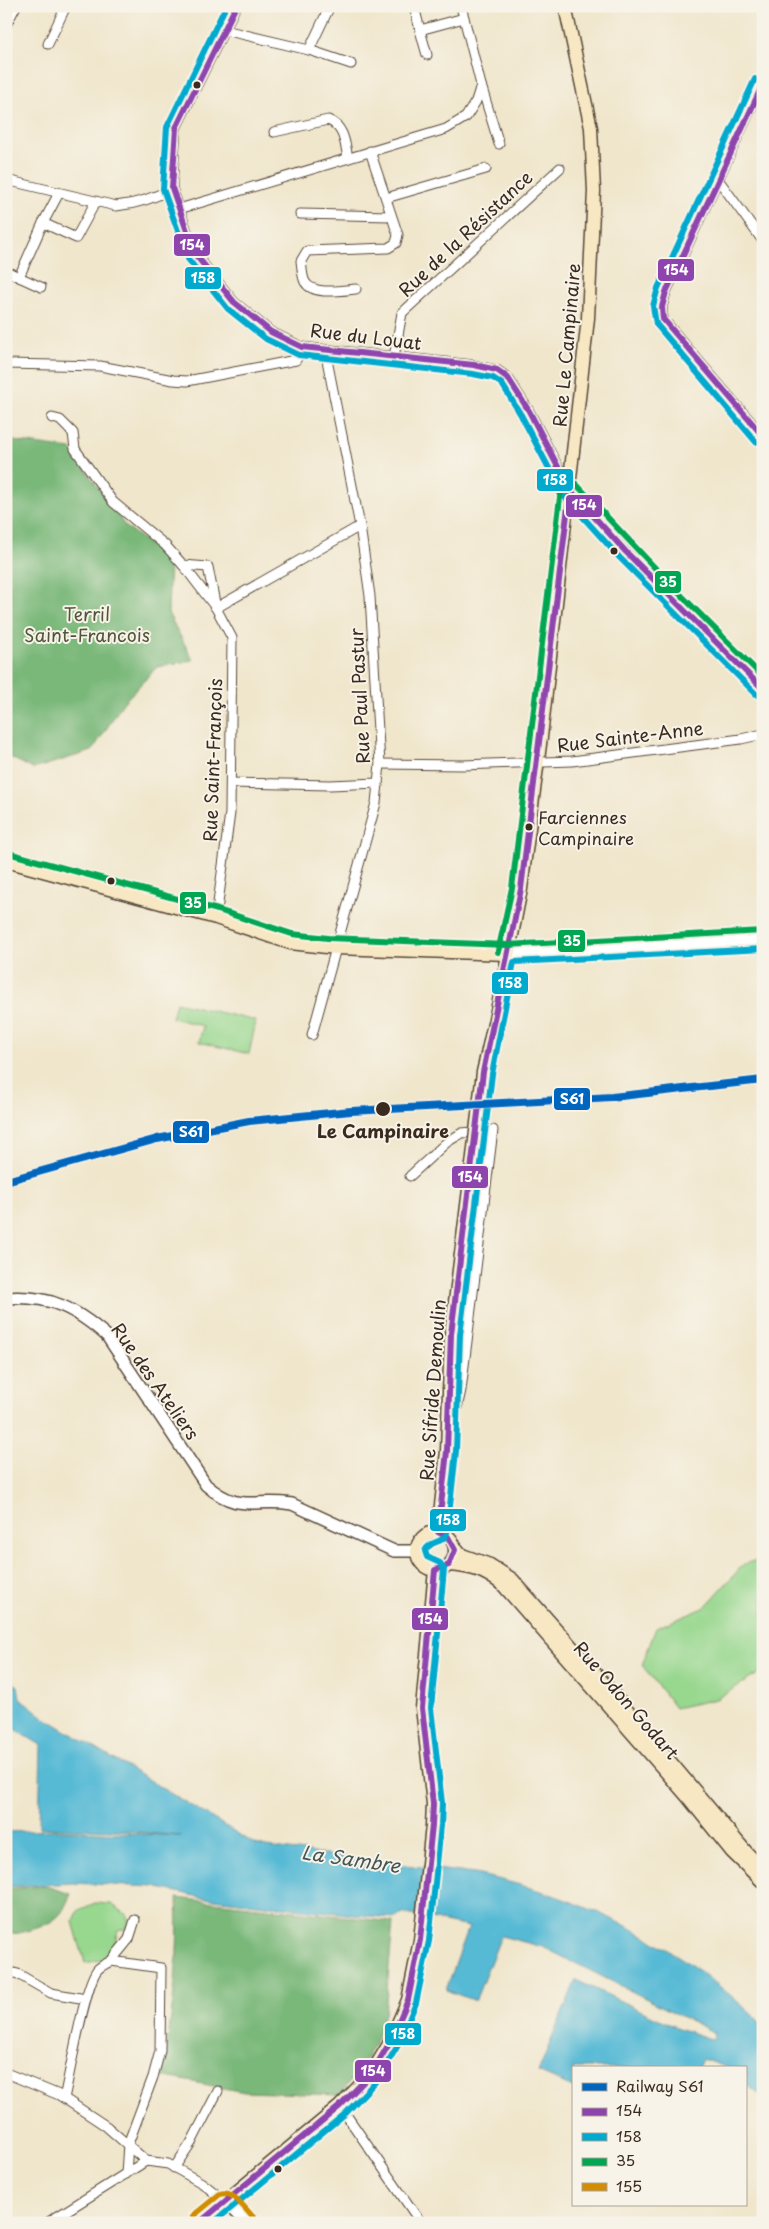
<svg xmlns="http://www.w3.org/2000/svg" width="769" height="2229" font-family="'Playpen Sans',sans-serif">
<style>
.green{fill:#97d78e;stroke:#698056}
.forest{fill:#79b879;stroke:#5a714c}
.water{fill:#56bad5;stroke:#48727a}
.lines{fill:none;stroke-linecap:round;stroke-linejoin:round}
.minor-casing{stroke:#564638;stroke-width:11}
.tertiary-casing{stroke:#564638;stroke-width:14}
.secondary-casing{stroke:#564638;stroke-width:15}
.minor{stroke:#fff;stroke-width:9}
.tertiary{stroke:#fff;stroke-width:11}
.secondary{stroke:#f7e8c3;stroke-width:12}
.secondary-bridge-casing{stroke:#564638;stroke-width:15;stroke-linecap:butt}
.secondary-bridge{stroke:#f7e8c3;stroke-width:12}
.bus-1-casing{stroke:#f7f3e8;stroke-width:10}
.bus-2-casing{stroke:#f7f3e8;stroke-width:10}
.bus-3-casing{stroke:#f7f3e8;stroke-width:10}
.bus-4-casing{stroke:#f7f3e8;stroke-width:10}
.bus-1{stroke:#8e44ad;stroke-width:6}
.bus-2{stroke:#00a9ce;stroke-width:6}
.bus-3{stroke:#00a651;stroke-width:6}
.bus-4{stroke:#d18d06;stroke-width:6}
.rail-1-casing{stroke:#f7f3e8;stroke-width:11}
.rail-1{stroke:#0065bd;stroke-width:8}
.bus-dot{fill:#3b2a1e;stroke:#f7f3e8;stroke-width:2}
.labels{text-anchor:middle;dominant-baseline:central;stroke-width:4;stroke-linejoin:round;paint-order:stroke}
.bus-label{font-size:17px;fill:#3b2a1e;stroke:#f7f3e8;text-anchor:start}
.street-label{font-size:18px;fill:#3b2a1e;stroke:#f7f3e8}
.park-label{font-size:18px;fill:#52553a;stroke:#f7f3e8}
.stop-label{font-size:18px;font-weight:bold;fill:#3b2a1e;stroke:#f7f3e8}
.water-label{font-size:19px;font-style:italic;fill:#435555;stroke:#f7f3e8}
.line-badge{stroke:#f7f3e8;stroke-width:2}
.badge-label{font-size:14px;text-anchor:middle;font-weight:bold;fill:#fff}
</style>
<rect width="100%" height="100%" fill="#f7f3e8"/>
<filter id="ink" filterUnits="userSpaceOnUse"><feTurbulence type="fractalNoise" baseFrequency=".02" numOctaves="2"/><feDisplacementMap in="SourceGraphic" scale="10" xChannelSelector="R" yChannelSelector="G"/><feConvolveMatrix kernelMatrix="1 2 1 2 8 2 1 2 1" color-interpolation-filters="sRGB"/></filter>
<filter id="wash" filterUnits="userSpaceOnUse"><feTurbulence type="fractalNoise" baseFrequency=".0096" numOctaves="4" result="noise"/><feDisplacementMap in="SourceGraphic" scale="20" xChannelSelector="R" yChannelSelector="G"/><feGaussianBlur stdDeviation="1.12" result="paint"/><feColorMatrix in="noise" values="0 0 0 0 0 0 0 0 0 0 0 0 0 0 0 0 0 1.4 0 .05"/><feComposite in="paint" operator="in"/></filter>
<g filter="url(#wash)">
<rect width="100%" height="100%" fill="#f0e6cc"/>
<!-- green -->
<g class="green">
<path d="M176,1002l80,19 -7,33 -50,-12 4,-16 -31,-8z"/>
<path d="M763,1558v113l-47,28 -41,9 -33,-43 14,-37 48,-20 40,-44z"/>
<path d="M95,1903l16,1 15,10 3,7 -3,7 -8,3 -8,27 -25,5 -12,-41 6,-12z"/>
</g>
<!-- forest -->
<g class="forest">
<path d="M6,440l65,9 54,77 45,34 -2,53 25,47 -36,7 -34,36 -31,48 -59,18 -27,-14z"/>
<path d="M46,1886l25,8c-3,6 -6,13 -9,18 -11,15 -39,21 -56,23v-46z"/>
<path d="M177,1898l216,24 -8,92 -11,31 -33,50 -97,-3 -82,-16c10,-58 18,-119 15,-178z"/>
</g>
<!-- water -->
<path class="water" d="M6,1678l12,8 2,12 25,20 210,126 11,3 209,27c114,24 205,70 288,151v72l-18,-13 3,-10 -3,-1v-5h-16l-27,-9 -4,9h-125v19l-35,-15 38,-92 102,48 36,12 1,-7 -172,-86 -42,-11 -26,65 -29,-11 23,-63 -67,-14 -6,5 -42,-3 -150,-17 -49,-11 -82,-4 -67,4v-55l49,-2 126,6 -68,-6 -74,-2 2,-83 -35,-21z"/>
</g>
<g filter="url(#ink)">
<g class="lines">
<defs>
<g id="minor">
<path d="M236,6l-60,122 -4,60 23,66 39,48 37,30 31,15 172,18 23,5 11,8 21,33 41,79 56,62 74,76 63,61"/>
<path d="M414,6l6,24 44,-12"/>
<path d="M6,25l10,-19"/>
<path d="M224,30l85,20 21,-44"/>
<path d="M420,30l7,25"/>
<path d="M48,44l18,-38"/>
<path d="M309,50l42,14"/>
<path d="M763,83l-97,209 -4,15 1,12 100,117"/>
<path d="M481,85l18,59"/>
<path d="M274,132l54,-12c16,6 17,23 20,38"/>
<path d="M717,178l46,63"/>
<path d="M6,180l110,26c20,-2 39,-8 56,-18"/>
<path d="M386,198l100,-29"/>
<path d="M179,209l267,-80 20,-12 10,-16 5,-16 -20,-79"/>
<path d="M300,214l90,2"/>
<path d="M43,223l33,15 20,-37"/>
<path d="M6,271l13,6 24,-54 16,-30"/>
<path d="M19,277l22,10"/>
<path d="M356,289c-13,1 -43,7 -51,-7 -3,-5 -3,-15 -4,-21l6,-10 81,-3 8,-5 2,-8 -28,-84"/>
<path d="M394,357l8,-44 158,-145"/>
<path d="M6,364l94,2 73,14 14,1 109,-21 6,-13"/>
<path d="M52,418l8,2 13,13 2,16 38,53 52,43 18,20"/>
<path d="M183,565l25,2 8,41z"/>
<path d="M380,764l83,1 109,-4 169,-22 22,-5"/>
<path d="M231,783l99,2 48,-2"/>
<path d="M216,918l14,-105 2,-175 -16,-30 144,-82"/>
<path d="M507,954l256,-14"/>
<path d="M312,1035l64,-232 4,-39 -10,-168 -10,-70 -35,-176"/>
<path d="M410,1176l37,-34 15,-9 31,-3 -32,260 -9,41"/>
<path d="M111,1961l18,-22 6,-19"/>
<path d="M6,1971l12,3 33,19 35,6"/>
<path d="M6,2073l53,22 47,31 40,35 22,3 34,19 23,18"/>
<path d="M64,2098c6,-24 21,-116 34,-129 3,-3 9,-6 13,-8l50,7 -1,83 -7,26 -25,67 -2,30"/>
<path d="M340,2106l81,117"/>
<path d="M174,2168l17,-25 27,-52"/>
<path d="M47,2223l99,-62"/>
</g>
<g id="tertiary">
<path d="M6,1298c44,-3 69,10 101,38l99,149c34,29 47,13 86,19l102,47h23"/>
<path d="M225,2201l22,22"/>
</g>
<g id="secondary">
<path d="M6,861l210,57 74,25 46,5 171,6"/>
<path d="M498,1006l23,-117 20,-152 47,-419 6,-127 -3,-63 -26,-122"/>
<circle cx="436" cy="1551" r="19"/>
<path d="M438,1532l9,-81 4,-117 21,-169"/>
<path d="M455,1547l7,8 28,10 22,14 97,110 139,165 15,15"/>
<path d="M449,1565c24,2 35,5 54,20l184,211 45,56 31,30"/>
<path d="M199,2223l141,-117 31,-32 18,-30 19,-44 12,-60 12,-115 1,-21 -11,-96 13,-138"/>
</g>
</defs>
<!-- minor casing -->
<use href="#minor" class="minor-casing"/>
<!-- tertiary casing -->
<use href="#tertiary" class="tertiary-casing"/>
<!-- secondary casing -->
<use href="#secondary" class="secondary-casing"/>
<!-- minor -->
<use href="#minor" class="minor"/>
<!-- tertiary -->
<use href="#tertiary" class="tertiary"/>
<!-- secondary -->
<use href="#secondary" class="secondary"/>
<defs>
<path id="secondary-bridge" d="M472,1165l11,-93 15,-66"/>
</defs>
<!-- secondary-bridge casing -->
<use href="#secondary-bridge" class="secondary-bridge-casing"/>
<!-- secondary-bridge -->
<use href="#secondary-bridge" class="secondary-bridge"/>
<defs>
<g id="bus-1">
<path d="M236,6l-60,122 -4,60 23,66 39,48 37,30 31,15 172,18 23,5 11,8 21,33 41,79 56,62 137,137"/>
<path d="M763,84l-97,208 -4,15 1,12 100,117"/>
<path d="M199,2223l141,-117 31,-32 18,-30 19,-44 12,-60 12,-115 1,-21 -11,-96 13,-138 14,-5 6,-15 -7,-13 -10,-5 9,-81 4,-117 32,-262 38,-183 49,-399"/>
</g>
<g id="bus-2">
<path d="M226,6l-59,121 -4,62 25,70 40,50 38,30 33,16 174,19 20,4 9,6 19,31 42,80 57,63 137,137"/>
<path d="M755,79l-97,209 -5,18 3,18 100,118"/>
<path d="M213,2223l133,-110 31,-33 20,-33 19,-44 13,-62 12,-116 1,-22 -11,-95 13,-139 -4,-6 -13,-6 -2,-6c5,-11 18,-7 22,-18l9,-82 4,-116 32,-261 22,-112 249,-13"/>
</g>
<g id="bus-3">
<path d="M576,484l95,101 92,92"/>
<path d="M8,853l210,57 74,24 36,4 179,7 256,-14"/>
<path d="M498,952l14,-64 49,-399"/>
</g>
<path id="bus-4" d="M193,2216l27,-22c12,-5 25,15 33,23"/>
</defs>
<!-- bus-1 casing -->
<use href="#bus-1" class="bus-1-casing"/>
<!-- bus-2 casing -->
<use href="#bus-2" class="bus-2-casing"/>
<!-- bus-3 casing -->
<use href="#bus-3" class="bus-3-casing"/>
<!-- bus-4 casing -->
<use href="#bus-4" class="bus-4-casing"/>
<!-- bus-1 -->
<use href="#bus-1" class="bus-1"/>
<!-- bus-2 -->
<use href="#bus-2" class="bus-2"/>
<!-- bus-3 -->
<use href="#bus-3" class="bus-3"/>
<!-- bus-4 -->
<use href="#bus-4" class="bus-4"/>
<defs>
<path id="rail-1" d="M6,1181l151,-42 92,-18 102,-10 261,-14 151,-17"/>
</defs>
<!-- rail-1 casing -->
<use href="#rail-1" class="rail-1-casing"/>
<!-- rail-1 -->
<use href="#rail-1" class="rail-1"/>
</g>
</g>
<!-- markers -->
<g class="bus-dot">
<circle cx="197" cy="85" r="4.5"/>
<circle cx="614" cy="551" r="4.5"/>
<circle cx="529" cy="827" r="4.5"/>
<circle cx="111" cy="881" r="4.5"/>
<circle cx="383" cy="1109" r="8"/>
<circle cx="278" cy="2169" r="4.5"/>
</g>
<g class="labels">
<!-- bus labels -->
<g class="bus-label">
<text x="538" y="817">Farciennes<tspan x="538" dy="21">Campinaire</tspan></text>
</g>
<!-- street labels -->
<g class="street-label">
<text transform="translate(465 233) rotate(-43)">Rue de la Résistance</text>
<text transform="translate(366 336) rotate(7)">Rue du Louat</text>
<text transform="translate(566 345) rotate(-85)">Rue Le Campinaire</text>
<text transform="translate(359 696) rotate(-93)">Rue Paul Pastur</text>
<text transform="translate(630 736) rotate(-7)">Rue Sainte-Anne</text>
<text transform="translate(212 760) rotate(-88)">Rue Saint-François</text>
<text transform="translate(156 1381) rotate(55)">Rue des Ateliers</text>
<text transform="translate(432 1390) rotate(-86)">Rue Sifride Demoulin</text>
<text transform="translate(627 1700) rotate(49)">Rue Odon Godart</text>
</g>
<!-- park labels -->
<g class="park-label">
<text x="87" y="613">Terril<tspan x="87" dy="21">Saint-Francois</tspan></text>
</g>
<!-- stop labels -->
<g class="stop-label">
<text x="383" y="1130">Le Campinaire</text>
</g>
<!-- water labels -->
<g class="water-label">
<text transform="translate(351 1858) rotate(8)">La Sambre</text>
</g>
</g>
<g class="line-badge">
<rect x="173" y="233" width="38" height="24" rx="5" fill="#8e44ad"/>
<rect x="657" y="258" width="38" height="24" rx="5" fill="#8e44ad"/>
<rect x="184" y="266" width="38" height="24" rx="5" fill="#00a9ce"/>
<rect x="536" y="468" width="38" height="24" rx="5" fill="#00a9ce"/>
<rect x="565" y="494" width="38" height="24" rx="5" fill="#8e44ad"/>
<rect x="654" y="570" width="28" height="24" rx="5" fill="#00a651"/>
<rect x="179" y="891" width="28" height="24" rx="5" fill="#00a651"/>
<rect x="557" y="929" width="29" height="24" rx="5" fill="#00a651"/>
<rect x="491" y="971" width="38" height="24" rx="5" fill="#00a9ce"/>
<rect x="553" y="1087" width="38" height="24" rx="5" fill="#0065bd"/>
<rect x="172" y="1120" width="38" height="24" rx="5" fill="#0065bd"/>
<rect x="451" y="1165" width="38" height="24" rx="5" fill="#8e44ad"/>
<rect x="429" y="1508" width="38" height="24" rx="5" fill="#00a9ce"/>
<rect x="411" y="1607" width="38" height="24" rx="5" fill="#8e44ad"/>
<rect x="384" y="2022" width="38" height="24" rx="5" fill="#00a9ce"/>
<rect x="354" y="2059" width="38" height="24" rx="5" fill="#8e44ad"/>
</g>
<g class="badge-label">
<text x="192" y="250">154</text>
<text x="676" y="275">154</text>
<text x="203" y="283">158</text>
<text x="555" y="485">158</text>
<text x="584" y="510">154</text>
<text x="668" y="587">35</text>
<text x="193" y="908">35</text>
<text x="572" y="946">35</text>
<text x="510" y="988">158</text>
<text x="572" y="1104">S61</text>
<text x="191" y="1137">S61</text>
<text x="470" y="1182">154</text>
<text x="448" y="1525">158</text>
<text x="430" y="1624">154</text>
<text x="403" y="2039">158</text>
<text x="373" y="2076">154</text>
</g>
<!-- margin -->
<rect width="769" height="2229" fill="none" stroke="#f7f3e8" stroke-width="25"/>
<!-- legend -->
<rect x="572" y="2066" width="175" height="140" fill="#f7f3e8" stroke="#aca397"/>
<rect x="582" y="2083" width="25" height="8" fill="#0065bd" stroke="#aca397"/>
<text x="616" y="2092" font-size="15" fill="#3b2a1e">Railway S61</text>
<rect x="582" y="2108" width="25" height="8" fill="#8e44ad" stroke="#aca397"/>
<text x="616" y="2116" font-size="15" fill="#3b2a1e">154</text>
<rect x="582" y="2133" width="25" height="8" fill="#00a9ce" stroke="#aca397"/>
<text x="616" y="2142" font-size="15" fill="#3b2a1e">158</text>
<rect x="582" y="2158" width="25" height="8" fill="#00a651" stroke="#aca397"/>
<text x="616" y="2166" font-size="15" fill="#3b2a1e">35</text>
<rect x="582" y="2183" width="25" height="8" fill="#d18d06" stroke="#aca397"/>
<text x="616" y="2192" font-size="15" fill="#3b2a1e">155</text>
</svg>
